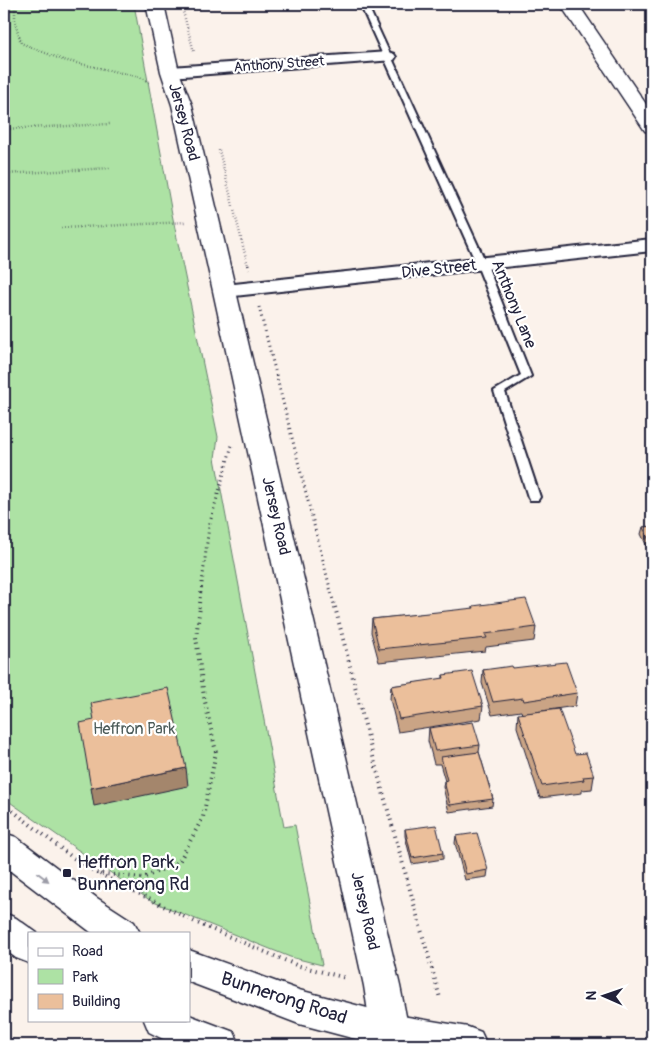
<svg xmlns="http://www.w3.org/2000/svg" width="656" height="1049" font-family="Pangolin,sans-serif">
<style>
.green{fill:#ade2a4;stroke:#688270}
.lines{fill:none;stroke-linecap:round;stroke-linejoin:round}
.service-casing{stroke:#22223b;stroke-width:4}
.minor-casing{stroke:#22223b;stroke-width:4}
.tertiary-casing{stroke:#22223b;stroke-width:3}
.secondary-casing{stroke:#22223b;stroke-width:3}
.primary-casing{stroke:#22223b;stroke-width:3}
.path-far2{stroke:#22223b;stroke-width:2.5;stroke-dasharray:0.5 2.5;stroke-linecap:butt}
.path-far1{stroke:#22223b;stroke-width:3;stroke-dasharray:1 4;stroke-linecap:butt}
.path{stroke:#22223b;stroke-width:4;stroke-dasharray:1 4.5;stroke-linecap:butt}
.service{fill:#fff;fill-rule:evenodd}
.minor{fill:#fff;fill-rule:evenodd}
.tertiary{fill:#fff;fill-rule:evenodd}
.secondary{fill:#fff;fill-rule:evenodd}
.primary{fill:#fff;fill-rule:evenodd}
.wall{fill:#caa485;stroke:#22223b}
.shaded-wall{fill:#a4866c;stroke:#22223b}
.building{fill:#ebbf9b;stroke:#22223b}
.oneway{fill:#9c9ca7}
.poi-dot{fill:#22223b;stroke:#fff;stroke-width:2}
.labels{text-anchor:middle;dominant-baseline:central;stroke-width:4.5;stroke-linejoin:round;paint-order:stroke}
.far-street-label{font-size:14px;fill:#22223b;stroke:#fff}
.street-label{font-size:16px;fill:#22223b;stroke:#fff}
.park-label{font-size:16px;fill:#4c5c5a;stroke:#fff}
.near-poi-label{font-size:19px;fill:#22223b;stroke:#fff;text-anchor:start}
.near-street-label{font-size:19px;fill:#22223b;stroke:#fff}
</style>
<rect width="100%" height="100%" fill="#fbf2eb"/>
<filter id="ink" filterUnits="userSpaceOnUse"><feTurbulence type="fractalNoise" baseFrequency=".02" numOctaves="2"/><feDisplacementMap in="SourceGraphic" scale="10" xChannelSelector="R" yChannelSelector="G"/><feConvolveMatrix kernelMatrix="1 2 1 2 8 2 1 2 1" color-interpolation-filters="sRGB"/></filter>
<g filter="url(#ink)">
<!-- green -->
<path class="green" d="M4,4h130l38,210 46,223 -3,21 69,369 11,-2 27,140 -32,-8 -139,-56 -147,-103z"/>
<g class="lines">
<defs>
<path id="service" d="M360,4h7l120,261 44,111 -26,16 35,105 -2,3h-8l-2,-3 -34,-106 27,-16 -44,-110z"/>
<g id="minor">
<path d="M388,52l6,2 2,3 -2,3 -224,17 -6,-2 -2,-3 2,-3 6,-2z"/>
<path d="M652,239v12l-427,46 -7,-2 -3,-4 3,-4 7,-2z"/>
</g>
<path id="tertiary" d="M146,4h18l15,68 13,33 208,881 9,45 -6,12 -5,2 -21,-2 -6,-12 -7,-45 -151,-695 -41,-186 -11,-33z"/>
<path id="secondary" d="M560,4h18l74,109v20l-7,-2z"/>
<g id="primary">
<path d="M4,833l12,4 81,61 37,24 6,11h-48l-88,-67z"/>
<path d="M4,913l12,5 21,15h-8v30l-13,-5 -12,-9z"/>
<path d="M189,950l110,40 91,24 78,13 13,5 6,13h-109l-79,-21 -110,-42z"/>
<path d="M189,1015l45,17 6,13h-65l-26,-13 -5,-12h45z"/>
</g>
</defs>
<!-- service casing -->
<use href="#service" class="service-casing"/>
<!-- minor casing -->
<use href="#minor" class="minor-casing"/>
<!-- tertiary casing -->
<use href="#tertiary" class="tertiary-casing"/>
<!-- secondary casing -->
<use href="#secondary" class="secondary-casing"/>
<!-- primary casing -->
<use href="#primary" class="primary-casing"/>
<!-- path-far2 -->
<g class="path-far2">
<path d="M15,4v18l6,21 42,17 77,17 11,6"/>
<path d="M181,4l13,48"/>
<path d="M4,129l106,-5"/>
<path d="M219,150l29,116"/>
<path d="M4,174l106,-6"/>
<path d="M61,228l125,-6"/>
</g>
<!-- path-far1 -->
<g class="path-far1">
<path d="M248,265l1,5"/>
<path d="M259,307l76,301"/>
<path d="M199,608l10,-82 23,-81"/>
</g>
<!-- path -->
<g class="path">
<path d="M335,607l36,142 69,249"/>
<path d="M4,804l68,53 25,16 46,5 36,-16 24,-45 13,-65 -12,-55 -8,-60 4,-30"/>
<path d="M100,874l97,49 99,42 50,13"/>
</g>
<!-- service -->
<use href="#service" class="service"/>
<!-- minor -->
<use href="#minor" class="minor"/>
<!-- tertiary -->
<use href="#tertiary" class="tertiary"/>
<!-- secondary -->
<use href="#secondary" class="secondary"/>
<!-- primary -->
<use href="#primary" class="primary"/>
</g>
<!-- wall -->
<g class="wall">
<path d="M652,526v31l-11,-23 2,-7z"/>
<path d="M473,606l63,21 -2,14 -48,6 -1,4 -106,11 -8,-30 1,-13 101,-10z"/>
<path d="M513,668l64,25 -2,13 -53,8 -1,-3 -29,4 -10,-32 1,-13z"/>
<path d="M443,675l40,31 -2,13 -83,13 -8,-33 1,-13 52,-7z"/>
<path d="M518,714l57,40 19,22 -2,13 -10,1v3l-42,5 -23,-71z"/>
<path d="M429,728l51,17 -1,7 14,47 -1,7 -43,6 -6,-25 1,-6h1l-5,-17h-6l-6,-23z"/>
<path d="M405,829l38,24v6l-31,5 -7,-28z"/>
<path d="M456,836l32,34 -1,7 -22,3 -10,-37z"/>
</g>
<!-- shaded-wall -->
<path class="shaded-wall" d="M186,768l2,18 -94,20 -3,-18z"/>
<!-- building -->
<g class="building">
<path d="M652,526v21l-9,-20z"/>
<path d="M526,599l10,28 -51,7 2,4 -108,11 -7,-30 102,-11 -1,-2z"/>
<path d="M566,662l11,31 -53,8 -1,-3 -30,4 -10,-32 29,-4 1,2z"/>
<path d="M472,671l11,35 -84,13 -8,-33 53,-8 -1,-3z"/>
<path d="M168,688l18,80 -95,20 -11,-65 14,-3 -3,-17z"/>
<path d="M559,709l16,45 11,-1 8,23 -11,1 1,3 -42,6 -24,-72z"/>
<path d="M473,722l7,23 -45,6 -6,-23z"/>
<path d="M479,752l14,47 -43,6 -6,-24 3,-1 -6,-23z"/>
<path d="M436,825l7,28 -31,5 -7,-29z"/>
<path d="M477,833l11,37 -22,4 -10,-38z"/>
</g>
<!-- one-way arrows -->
<defs><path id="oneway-solid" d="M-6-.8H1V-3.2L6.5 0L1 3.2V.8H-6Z" transform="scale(1.25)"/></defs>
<use class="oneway" href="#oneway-solid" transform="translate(43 877) rotate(37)"/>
</g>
<!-- markers -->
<rect class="poi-dot" x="62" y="868" width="10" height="10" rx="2.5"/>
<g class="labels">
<!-- far-street labels -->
<g class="far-street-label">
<text transform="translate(279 64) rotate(-4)">Anthony Street</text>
</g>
<!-- street labels -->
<g class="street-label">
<text transform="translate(184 122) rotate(75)">Jersey Road</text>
<text transform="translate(439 269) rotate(-6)">Dive Street</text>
<text transform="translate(514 304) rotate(68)">Anthony Lane</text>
<text transform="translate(276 516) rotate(77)">Jersey Road</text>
<text transform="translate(365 911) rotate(77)">Jersey Road</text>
</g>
<!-- park labels -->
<g class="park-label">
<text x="134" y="729">Heffron Park</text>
</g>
<!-- near-poi labels -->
<g class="near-poi-label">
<text x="77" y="862">Heffron Park,<tspan x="77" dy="22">Bunnerong Rd</tspan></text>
</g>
<!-- near-street labels -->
<g class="near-street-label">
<text transform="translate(284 998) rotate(18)">Bunnerong Road</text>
</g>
</g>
<!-- margin -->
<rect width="656" height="1049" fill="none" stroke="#fff" stroke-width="20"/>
<rect x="10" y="10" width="636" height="1029" fill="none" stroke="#22223b" stroke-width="2" filter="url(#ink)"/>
<!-- legend -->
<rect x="28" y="932" width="162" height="90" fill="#ffffff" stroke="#a7a7b1"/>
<rect x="38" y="948" width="25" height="8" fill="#ffffff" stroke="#a7a7b1"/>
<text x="72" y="956" font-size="15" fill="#22223b">Road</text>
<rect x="38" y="969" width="25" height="15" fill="#ade2a4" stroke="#a7a7b1"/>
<text x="72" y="982" font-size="15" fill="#22223b">Park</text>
<rect x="38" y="994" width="25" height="15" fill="#ebbf9b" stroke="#a7a7b1"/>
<text x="72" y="1006" font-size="15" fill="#22223b">Building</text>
<!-- north arrow -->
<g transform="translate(604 996) rotate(272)" stroke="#ffffff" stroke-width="4" paint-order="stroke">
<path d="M0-4L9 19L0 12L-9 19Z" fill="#22223b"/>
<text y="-8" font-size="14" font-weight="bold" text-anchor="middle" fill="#22223b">N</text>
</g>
</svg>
